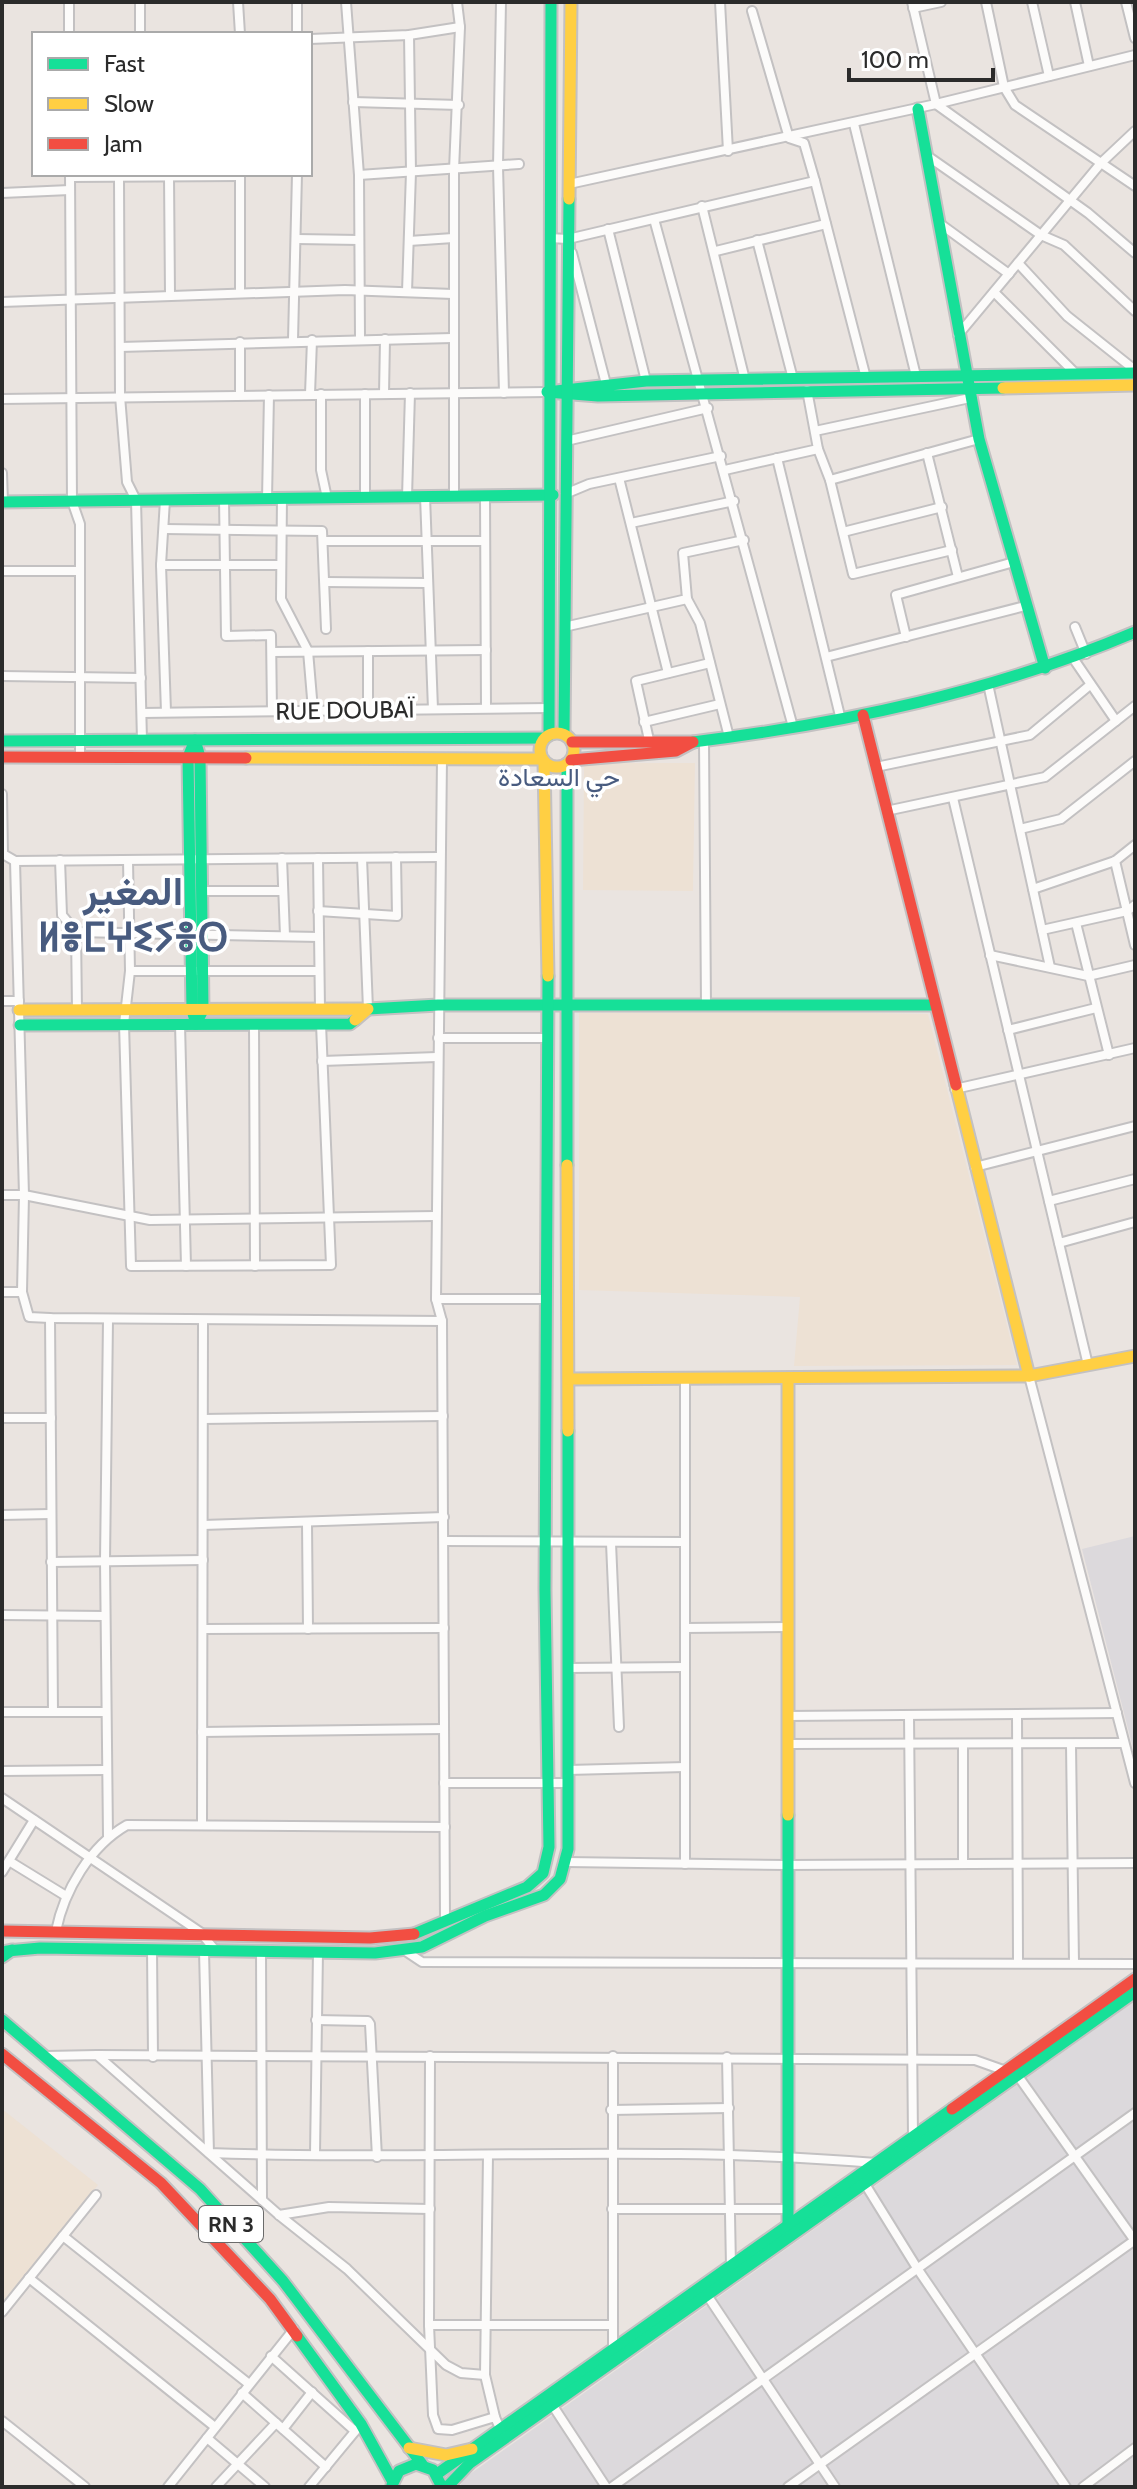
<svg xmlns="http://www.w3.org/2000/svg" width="1137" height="2489" font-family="Cabin,Vazirmatn,'Noto Sans Tifinagh',sans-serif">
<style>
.industrial{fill:#dcd9dc}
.education{fill:#ede1d4}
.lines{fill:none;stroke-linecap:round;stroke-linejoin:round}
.street-casing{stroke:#c3c1c2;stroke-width:12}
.fast-casing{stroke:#c3c1c2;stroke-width:15}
.slow-casing{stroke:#c3c1c2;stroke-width:15}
.jam-casing{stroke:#c3c1c2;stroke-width:15}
.street{stroke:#fcfbfa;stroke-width:8}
.fast{stroke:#16e098;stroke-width:11}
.slow{stroke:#ffcf43;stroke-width:11}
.jam{stroke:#f24e42;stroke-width:11}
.labels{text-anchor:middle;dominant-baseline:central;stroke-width:7;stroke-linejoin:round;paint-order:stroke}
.shield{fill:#fff;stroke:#6b6b6b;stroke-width:2}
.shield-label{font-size:22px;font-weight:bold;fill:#2b2b2b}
.street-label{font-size:24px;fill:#2b2b2b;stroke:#fff}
.neighbourhood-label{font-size:26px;fill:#485b7f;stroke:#fff}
.town-label{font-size:40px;font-weight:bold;fill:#485b7f;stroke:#fff}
</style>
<rect width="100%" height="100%" fill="#eae4e0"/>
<!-- industrial -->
<g class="industrial">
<path d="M1135,1536v220l-53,-207z"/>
<path d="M1135,2001v486h-675l3,-8z"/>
</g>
<!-- education -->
<g class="education">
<path d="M584,763h111l-2,128 -110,-1z"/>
<path d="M820,1012l108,2 89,351 -223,1 6,-69 -221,-7v-277z"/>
<path d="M2,2109l96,76 -96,118z"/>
</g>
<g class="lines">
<defs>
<g id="street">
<path d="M69,2v32"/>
<path d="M140,2v32"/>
<path d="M238,2l2,32"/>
<path d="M346,2l13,173 1,164"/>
<path d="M501,2l-3,164 6,227"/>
<path d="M720,2l8,149"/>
<path d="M986,2l18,85 11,18 120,81"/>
<path d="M1032,2l17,74"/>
<path d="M1075,2l14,64"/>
<path d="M1126,2l9,36"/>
<path d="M913,8l28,-6"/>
<path d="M752,11l37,127 15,5 11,38"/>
<path d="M297,34v-32"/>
<path d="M310,39l99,-4 51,-8"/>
<path d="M1135,55l-199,49 152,109 47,40"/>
<path d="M353,102l106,3"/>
<path d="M854,124l62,252"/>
<path d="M926,155l115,80 23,10 71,66"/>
<path d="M70,174l2,327 8,23v233"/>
<path d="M359,175l160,-11"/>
<path d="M169,176l1,119"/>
<path d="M70,177l170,-1"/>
<path d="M119,177l1,219 7,86 9,18 6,240"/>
<path d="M569,184l367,-80 -24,-102"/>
<path d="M2,193l68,-3"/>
<path d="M702,206l43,174"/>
<path d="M654,219l139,508"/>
<path d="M939,223l70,51"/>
<path d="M608,229l38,152"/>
<path d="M549,238l19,1 247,-58 51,197"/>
<path d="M297,239l62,1"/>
<path d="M757,240l36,139"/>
<path d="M409,241l44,-3"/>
<path d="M716,251l110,-27"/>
<path d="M572,253l34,131"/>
<path d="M1018,263l49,53 68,54"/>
<path d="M407,292l4,-120 -2,-137"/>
<path d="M994,292l82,82"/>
<path d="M240,293v-119"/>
<path d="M2,302l343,-12 108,4"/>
<path d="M958,335l143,-172 34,-32"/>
<path d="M293,340l4,-166"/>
<path d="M120,347l332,-9"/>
<path d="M310,394l2,-54"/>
<path d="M321,394v76l6,28"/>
<path d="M365,394v103"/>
<path d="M384,394l1,-55"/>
<path d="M240,395v-53"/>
<path d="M2,399l545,-7"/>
<path d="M815,431l155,-33"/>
<path d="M566,441l142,-33"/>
<path d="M818,449l12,31 23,94 99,-24"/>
<path d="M927,453l31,124"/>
<path d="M777,458l64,262"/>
<path d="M725,470l93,-21 -11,-59"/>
<path d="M2,473l1,29"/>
<path d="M619,478l49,195"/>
<path d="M830,480l149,-41"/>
<path d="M565,494l24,-10 132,-28"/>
<path d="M425,496l8,213"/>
<path d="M454,496v-326l6,-143 -3,-25"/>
<path d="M485,496l1,212"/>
<path d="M407,497l3,-104"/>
<path d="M282,498l-1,101 27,52 5,59"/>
<path d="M224,499l2,137 45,-1 1,76"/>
<path d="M267,499l2,-104"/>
<path d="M165,500l-4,65 5,147"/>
<path d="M631,523l103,-22"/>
<path d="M165,529l157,2 4,98"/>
<path d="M843,532l99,-25"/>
<path d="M324,541h161"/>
<path d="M161,565h120"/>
<path d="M2,571h78"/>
<path d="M325,582l102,1"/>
<path d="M687,599l13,24 29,114"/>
<path d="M564,627l123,-28 -4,-46 61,-13"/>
<path d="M1075,627l11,27"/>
<path d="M906,637l-10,-42 118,-33"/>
<path d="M368,651v59"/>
<path d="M272,652l214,-2"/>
<path d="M826,657l199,-51"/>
<path d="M1073,658l43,63"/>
<path d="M2,676l139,2"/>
<path d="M988,684l62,283"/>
<path d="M142,713l407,-5"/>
<path d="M644,722l76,-18"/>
<path d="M649,740l-13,-59 74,-18"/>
<path d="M704,740l2,266"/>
<path d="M442,759l-6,540 6,22 3,601"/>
<path d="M876,767l154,-32 60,-50"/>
<path d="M2,794l1,60 12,7"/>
<path d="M953,798l135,567"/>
<path d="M886,811l159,-34 90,-71"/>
<path d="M1020,829l41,-10 74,-58"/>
<path d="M282,858l3,78"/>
<path d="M318,858l2,151"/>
<path d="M362,858l6,151"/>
<path d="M60,860l2,55 14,17"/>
<path d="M128,860l2,111 -6,53 7,242 200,-1 -10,-241"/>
<path d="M1115,861l20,84"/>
<path d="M1033,889l82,-28 20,-16"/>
<path d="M201,891h82"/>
<path d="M318,911l79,5 -1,-59"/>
<path d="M1076,923l33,132"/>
<path d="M1042,930l85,-19 8,-6"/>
<path d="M990,955l98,21 47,-11"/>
<path d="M130,971h189"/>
<path d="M2,1001h17"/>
<path d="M77,1010l-1,-78 243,5"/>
<path d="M180,1024l6,242"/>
<path d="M254,1024l1,242"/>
<path d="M1008,1030l88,-22"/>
<path d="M438,1038h111"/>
<path d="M322,1061l115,-4"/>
<path d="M955,1089l180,-41"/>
<path d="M975,1167l160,-41"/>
<path d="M2,1195h22l126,25 286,-4"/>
<path d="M1049,1201l86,-22"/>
<path d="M1059,1243l76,-21"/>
<path d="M2,1292h20l2,-97 -9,-334 424,-4"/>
<path d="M22,1292l7,25 21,1 392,3"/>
<path d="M436,1299h111"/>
<path d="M50,1318l3,394"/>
<path d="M108,1320l-3,241 3,275"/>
<path d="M1029,1376l106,407"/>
<path d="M685,1379v485"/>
<path d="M2,1418h49"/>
<path d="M203,1419l240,-3"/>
<path d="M2,1515l48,-1"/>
<path d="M307,1523l1,106"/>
<path d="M203,1525l241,-8"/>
<path d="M444,1541l241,1"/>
<path d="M611,1543l8,184"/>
<path d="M51,1562l152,-2"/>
<path d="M2,1615l103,1"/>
<path d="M685,1628l103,-1"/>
<path d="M203,1629l241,-1"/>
<path d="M568,1668l117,-1"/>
<path d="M2,1712h103"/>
<path d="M1017,1714l1,247"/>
<path d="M909,1715l4,423"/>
<path d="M787,1716l330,-3"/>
<path d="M202,1732l242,-3"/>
<path d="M787,1744l337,-1"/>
<path d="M1071,1745l3,217"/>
<path d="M963,1746v118"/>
<path d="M568,1770l117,-3"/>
<path d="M2,1771l104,-1"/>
<path d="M444,1783h124"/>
<path d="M2,1798l198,134 16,19"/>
<path d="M202,1824l1,-503"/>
<path d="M9,1861l57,35"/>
<path d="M566,1862l221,3 348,-2"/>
<path d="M2,1872l32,-52"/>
<path d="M56,1931c8,-40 34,-85 71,-106l318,2"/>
<path d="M152,1950l1,107"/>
<path d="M261,1950l1,250"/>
<path d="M404,1950l18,12 713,2"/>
<path d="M204,1951l5,202c222,8 445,-9 667,10"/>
<path d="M316,2020l52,1 2,3 7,133"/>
<path d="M97,2055l878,5 31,11"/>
<path d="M46,2056l51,-1 182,160 68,54 99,96 15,8 24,2"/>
<path d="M430,2056l-1,269 4,90 5,14 14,1 43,-13 6,14"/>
<path d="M613,2056v294"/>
<path d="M727,2057l4,210"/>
<path d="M1018,2076l117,165"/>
<path d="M611,2110l118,-2"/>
<path d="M315,2154l3,-202"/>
<path d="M488,2155l-3,220 10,42"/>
<path d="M865,2184l52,84 149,219"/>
<path d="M612,2209h176"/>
<path d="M279,2215l50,-8 101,2"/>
<path d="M63,2236l186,148"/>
<path d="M29,2278l186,149"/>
<path d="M705,2292l130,195"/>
<path d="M2,2312l94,-117"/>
<path d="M429,2325h184"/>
<path d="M271,2356l84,75"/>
<path d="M242,2393l84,74"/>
<path d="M553,2406l53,81"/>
<path d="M2,2421l83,66"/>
<path d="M283,2429l29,-37"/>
<path d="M207,2438l58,49"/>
<path d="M168,2487l126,-158"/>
<path d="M216,2487l60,-64"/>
<path d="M309,2487l48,-58"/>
<path d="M612,2487l523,-374"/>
<path d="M788,2487l347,-247"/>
<path d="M1083,2487l52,-39"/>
</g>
<g id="fast">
<path d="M918,109l61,330 66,229"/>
<path d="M1003,388l-405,8 -51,-4 99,-11 489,-8"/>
<path d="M2,502l551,-7"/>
<path d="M564,734l5,-535"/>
<path d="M549,735l2,-733"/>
<path d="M195,740l5,17 3,253 -7,14 -4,-14 -4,-253z"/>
<path d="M2,741l543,-3"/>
<path d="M693,742c153,-19 300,-50 442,-110"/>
<path d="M567,764v401"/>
<path d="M368,1009l70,-4h495"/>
<path d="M20,1025l330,-1 5,-4"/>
<path d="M788,1815v410"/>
<path d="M414,1934l113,-47 16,-14 6,-26 -4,-257 3,-614"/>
<path d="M7,1951l33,-3 335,5 47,-6 63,-31 59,-21 16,-16 8,-30v-418"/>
<path d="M2,1957l10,-7"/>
<path d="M2,2020l198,169 83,92 139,183"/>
<path d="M297,2336l64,88 32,58"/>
<path d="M437,2474l515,-365"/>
<path d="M392,2485l7,-14 17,-7 17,6 9,17"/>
<path d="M447,2487l23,-24 665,-471"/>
</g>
<g id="slow">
<path d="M569,199l2,-197"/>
<path d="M1003,388l132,-3"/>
<circle cx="557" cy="750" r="17"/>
<path d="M246,758l296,1"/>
<path d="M544,761l4,215"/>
<path d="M19,1010l349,-1 -13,11"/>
<path d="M956,1085l73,291"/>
<path d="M567,1165l1,266"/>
<path d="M788,1378v437"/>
<path d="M569,1379l460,-3 106,-20"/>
<path d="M409,2448l37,7 26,-6"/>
</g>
<g id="jam">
<path d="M863,715l93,370"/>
<path d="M2,757l244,1"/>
<path d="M571,760l105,-9 17,-9h-121"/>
<path d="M2,1931l368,7 44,-4"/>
<path d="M2,2054l159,129 109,116 27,37"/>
<path d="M952,2109l183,-130"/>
</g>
</defs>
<!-- street casing -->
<use href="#street" class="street-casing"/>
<!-- fast casing -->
<use href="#fast" class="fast-casing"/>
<!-- slow casing -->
<use href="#slow" class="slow-casing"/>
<!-- jam casing -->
<use href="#jam" class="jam-casing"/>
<!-- street -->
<use href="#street" class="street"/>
<!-- fast -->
<use href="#fast" class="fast"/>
<!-- slow -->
<use href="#slow" class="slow"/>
<!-- jam -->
<use href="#jam" class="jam"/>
</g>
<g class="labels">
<!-- shield labels -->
<rect class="shield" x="199" y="2206" width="64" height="36" rx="6"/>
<g class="shield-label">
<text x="231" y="2224">RN 3</text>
</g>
<!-- street labels -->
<g class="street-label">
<text transform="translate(345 710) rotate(-1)">RUE DOUBAÏ</text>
</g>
<!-- neighbourhood labels -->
<g class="neighbourhood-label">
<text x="559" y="777">حي السعادة</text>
</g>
<!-- town labels -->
<g class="town-label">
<text x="133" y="890">المغير<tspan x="133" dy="46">ⵍⴻⵎⵖⵉⵢⴻⵔ</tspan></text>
</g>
</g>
<!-- border -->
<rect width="1137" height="2489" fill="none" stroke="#2b2b2b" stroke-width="8"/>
<!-- legend -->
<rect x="32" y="32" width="280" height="144" fill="#ffffff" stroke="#aaaaaa" stroke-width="2"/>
<rect x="48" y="58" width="40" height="12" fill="#16e098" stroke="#aaaaaa" stroke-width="2"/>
<text x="104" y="72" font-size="24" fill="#2b2b2b">Fast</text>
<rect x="48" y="98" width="40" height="12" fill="#ffcf43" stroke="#aaaaaa" stroke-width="2"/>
<text x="104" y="112" font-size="24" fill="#2b2b2b">Slow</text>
<rect x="48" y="138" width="40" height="12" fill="#f24e42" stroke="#aaaaaa" stroke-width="2"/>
<text x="104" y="152" font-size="24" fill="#2b2b2b">Jam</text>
<!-- scale -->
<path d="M849 68v12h144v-12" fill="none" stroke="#2b2b2b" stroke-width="4"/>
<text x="861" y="68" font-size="24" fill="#2b2b2b" stroke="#ffffff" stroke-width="6" paint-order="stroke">100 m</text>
</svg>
